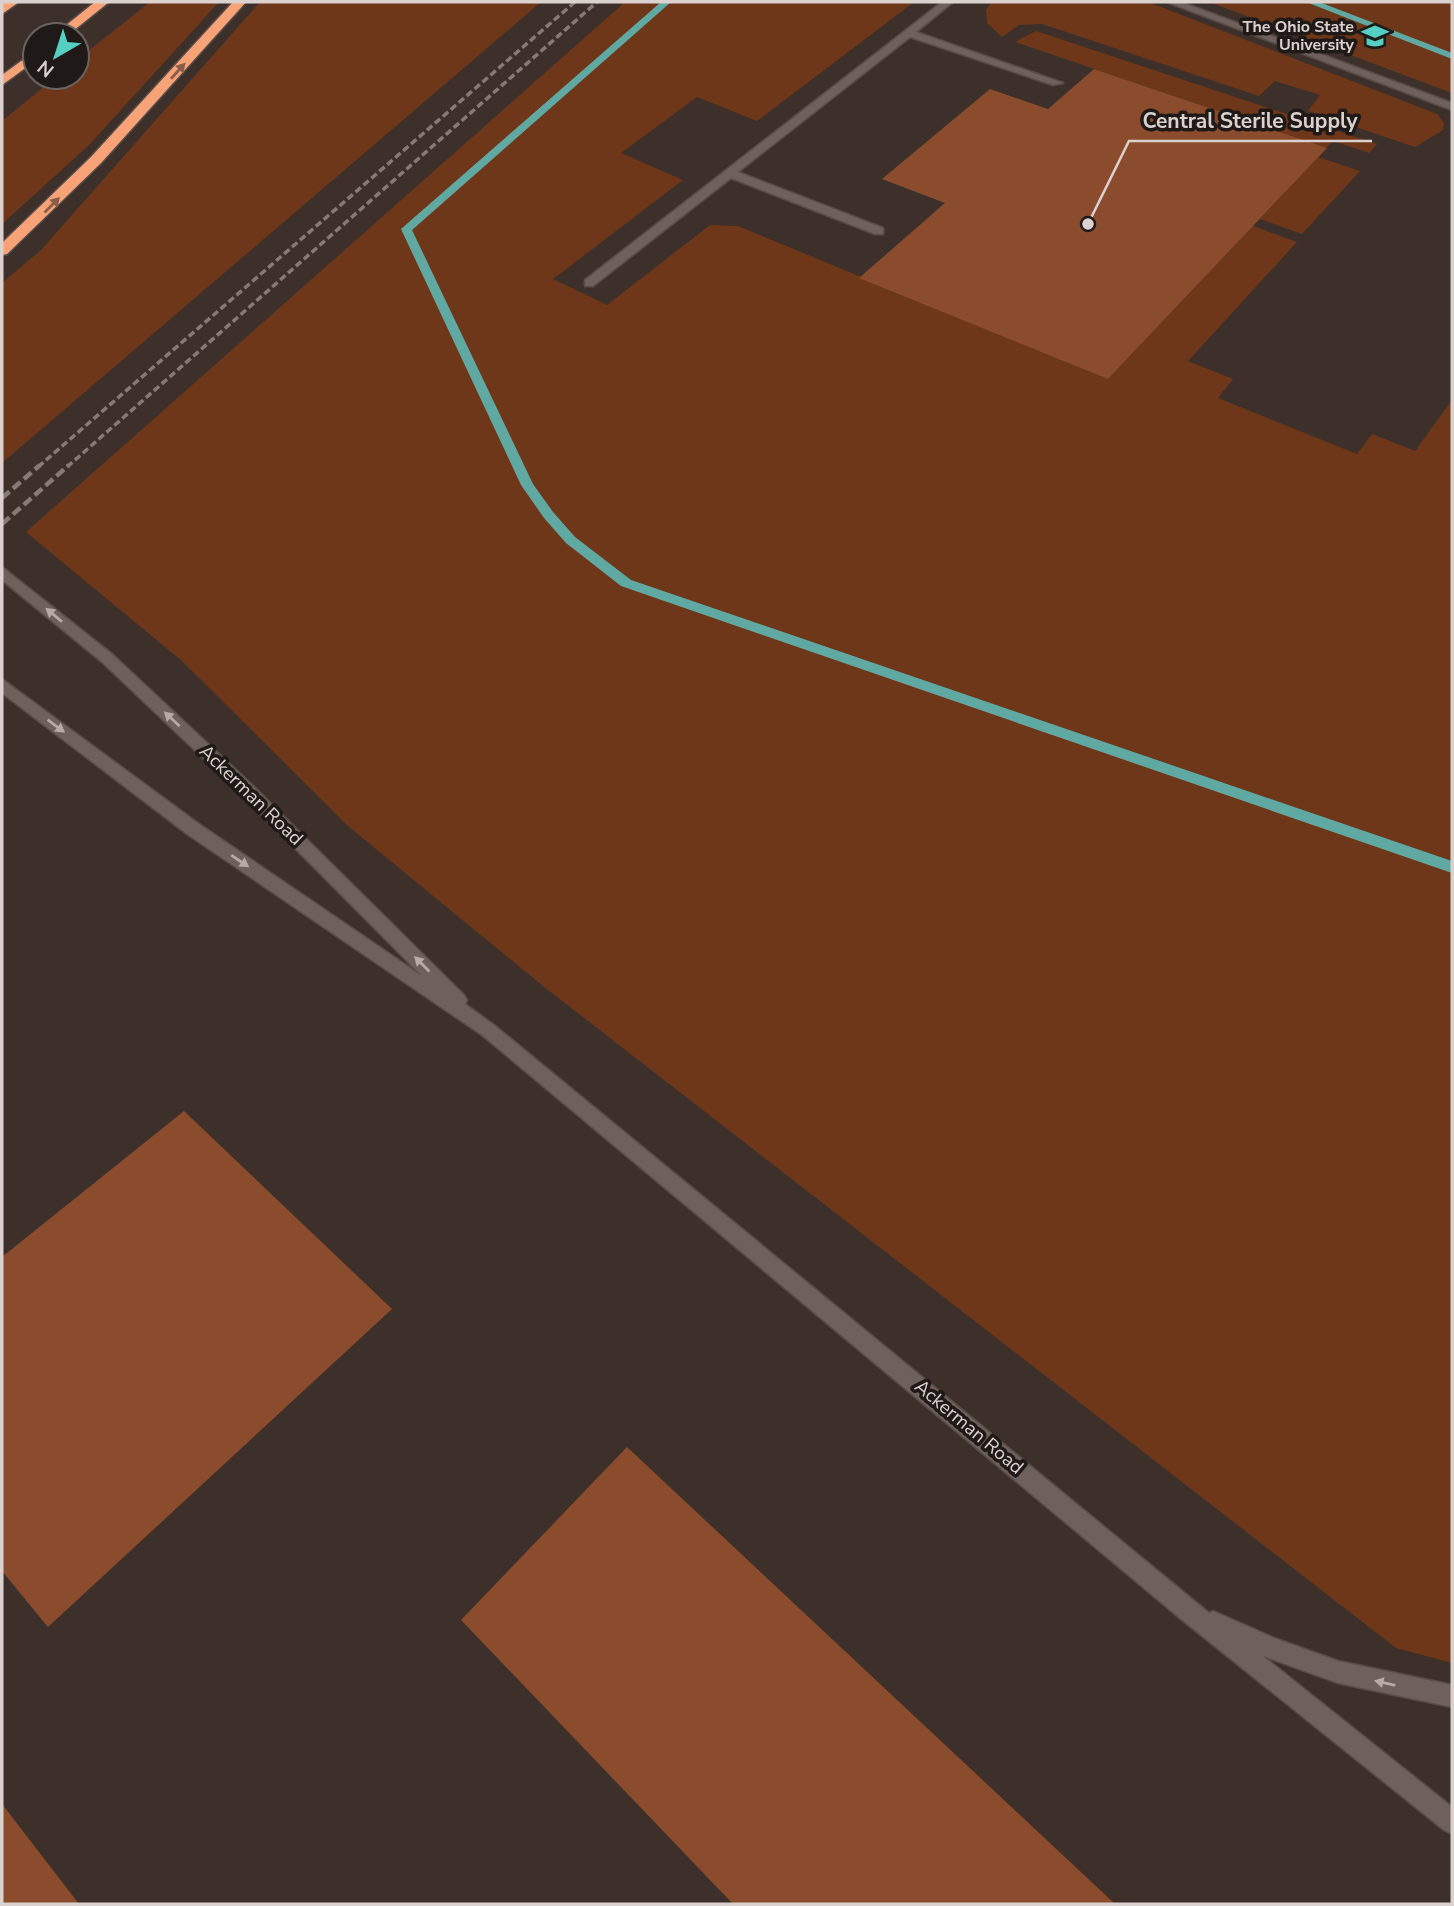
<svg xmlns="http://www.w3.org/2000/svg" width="1454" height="1906" font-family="'Nunito Sans',sans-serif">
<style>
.green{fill:#6f371a}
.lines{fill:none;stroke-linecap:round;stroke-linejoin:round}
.stream{fill:#60a9a3;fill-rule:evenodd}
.building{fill:#8a4c2d}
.service-casing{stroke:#574c48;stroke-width:3}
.secondary-casing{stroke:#574c48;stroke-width:3}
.motorway-casing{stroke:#574c48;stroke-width:3}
.service{fill:#6e605a;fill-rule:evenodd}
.secondary{fill:#6e605a;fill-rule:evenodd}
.motorway{fill:#f8a278;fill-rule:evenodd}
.rail-far1{stroke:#857a75;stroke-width:3.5;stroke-dasharray:7 3.5;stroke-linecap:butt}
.rail{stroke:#857a75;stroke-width:4.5;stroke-dasharray:10 4.5;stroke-linecap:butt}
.oneway{fill:#8c5e48}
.oneway2{fill:#b5aaa6}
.labels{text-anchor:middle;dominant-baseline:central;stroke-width:7;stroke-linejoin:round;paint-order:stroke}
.far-poi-label{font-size:16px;font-weight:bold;fill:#dbd2cf;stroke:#1f1a17;text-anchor:end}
.street-label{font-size:19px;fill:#dbd2cf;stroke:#1f1a17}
.leader{fill:none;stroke:#dbd2cf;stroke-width:2.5}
.callout-dot{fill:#dbd2cf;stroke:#1f1a17;stroke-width:2.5}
.callout-label{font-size:21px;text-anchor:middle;font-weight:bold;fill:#dbd2cf;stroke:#1f1a17;stroke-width:7;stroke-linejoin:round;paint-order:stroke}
</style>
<rect width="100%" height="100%" fill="#3d302a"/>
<!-- green -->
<g class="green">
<path d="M150,2h69l-130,143 -87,79v-103l54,-44h21v-17z"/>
<path d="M260,2h281l-539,461v-180l39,-33z"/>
<path d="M625,2h289l-157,119 -60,-24 -76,56 62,27 -130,99 54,26 103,-80 28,1 370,153 145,-153 44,16 -109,119 45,18 -15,19 139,56 15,-20 43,17 37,-51v1263l-56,-15 -853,-662 -195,-160 -166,-165 -156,-129z"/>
<path d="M992,2h156l289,112 7,9 -1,7 -28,17 -107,-36 12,-16 -45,-14 -16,15 -217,-72 -23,1 -17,12 -15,-14 -1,-13z"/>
<path d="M1209,2h243v91z"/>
<path d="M1036,31l341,113 -8,9 -36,-12 -7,7 -311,-106z"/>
<path d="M1318,157l42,14 -58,63 -42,-15z"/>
</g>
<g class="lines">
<!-- stream -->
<g class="stream">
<path d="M661,2h10l-259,228 121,254 20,28 22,25 56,43 821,281v12l-831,-287 -55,-43 -22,-25 -23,-33 -120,-256z"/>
<path d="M1306,2h13l133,51v6z"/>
</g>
</g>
<!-- building -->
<g class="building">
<path d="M1094,69l233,79 -219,231 -249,-101 86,-75 -63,-24 108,-90 58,20z"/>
<path d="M184,1111l208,198 -344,318 -46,-56v-314z"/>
<path d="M627,1447l488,457h-382l-272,-284z"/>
<path d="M2,1804l77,100h-77z"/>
</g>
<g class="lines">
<defs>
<g id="service">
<path d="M942,2h11l-37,30 147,51 -10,2 -143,-48 -172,135 145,56v6h-8l-144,-56 -138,108h-8v-6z"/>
<path d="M1167,2h14l271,101v7z"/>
</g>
<path id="secondary" d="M2,567l110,87 140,131 212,210 3,5 -2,4 29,21 715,588 4,-2 61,27 64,23 114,24v22l-114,-24 -75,-27 189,151v27l-8,-4 -263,-211 -699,-584 -295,-201 -185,-141v-14l197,145 223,152 -182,-183 -138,-131 -100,-82z"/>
<g id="motorway">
<path d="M5,2h14l-17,12v-10z"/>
<path d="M95,2h14l-41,33h-14z"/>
<path d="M233,2h13l-145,161 -94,91 -5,1v-12l89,-86z"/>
<path d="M35,51v10l-33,24v-10z"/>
</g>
</defs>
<!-- service casing -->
<use href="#service" class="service-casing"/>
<!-- secondary casing -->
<use href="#secondary" class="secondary-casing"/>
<!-- motorway casing -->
<use href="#motorway" class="motorway-casing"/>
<!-- service -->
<use href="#service" class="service"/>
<!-- secondary -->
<use href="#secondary" class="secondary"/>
<!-- motorway -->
<use href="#motorway" class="motorway"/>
<!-- rail-far1 -->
<g class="rail-far1">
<path d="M38,467l537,-465"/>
<path d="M67,467l530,-465"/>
</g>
<!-- rail -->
<g class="rail">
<path d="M2,498l38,-33"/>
<path d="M2,524l67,-59"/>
</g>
</g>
<!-- one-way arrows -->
<defs><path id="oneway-solid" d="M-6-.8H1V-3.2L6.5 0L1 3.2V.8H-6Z" transform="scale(1.75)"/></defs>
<g class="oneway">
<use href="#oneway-solid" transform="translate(178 71) rotate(-48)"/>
<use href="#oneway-solid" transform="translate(52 205) rotate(-45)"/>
</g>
<g class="oneway2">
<use href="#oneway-solid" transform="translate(54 615) rotate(-140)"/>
<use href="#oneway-solid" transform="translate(172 719) rotate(-137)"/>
<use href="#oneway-solid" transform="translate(56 726) rotate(37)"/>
<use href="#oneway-solid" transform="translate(240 861) rotate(34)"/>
<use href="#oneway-solid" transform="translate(422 964) rotate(-135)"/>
<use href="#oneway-solid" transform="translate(1385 1683) rotate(-167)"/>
</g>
<!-- icons -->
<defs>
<symbol id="university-bare" viewBox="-9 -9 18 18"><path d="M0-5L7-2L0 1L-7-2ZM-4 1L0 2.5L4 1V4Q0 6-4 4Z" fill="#55cec4" stroke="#1f1a17" stroke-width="2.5" paint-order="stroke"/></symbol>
</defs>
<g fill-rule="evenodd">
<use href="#university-bare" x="1356" y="17" width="38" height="38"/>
</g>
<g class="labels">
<!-- far-poi labels -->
<g class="far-poi-label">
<text x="1354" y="27">The Ohio State<tspan x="1354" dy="18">University</tspan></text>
</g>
<!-- street labels -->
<g class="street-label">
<text transform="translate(251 795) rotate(44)">Ackerman Road</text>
<text transform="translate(969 1427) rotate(40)">Ackerman Road</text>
</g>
</g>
<!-- callouts -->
<path class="leader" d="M1088 224L1129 141H1372"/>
<circle class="callout-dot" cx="1088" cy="224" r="7"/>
<g class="callout-label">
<text x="1250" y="128">Central Sterile Supply</text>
</g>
<!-- border -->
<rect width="1454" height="1906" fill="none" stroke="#dbd2cf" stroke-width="7"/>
<!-- north arrow -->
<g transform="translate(56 56) rotate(219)"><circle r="33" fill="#1f1a17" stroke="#6a6461" stroke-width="2"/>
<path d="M0-5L12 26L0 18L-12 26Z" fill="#55cec4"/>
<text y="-10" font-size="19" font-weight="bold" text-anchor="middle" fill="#dbd2cf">N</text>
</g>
</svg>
